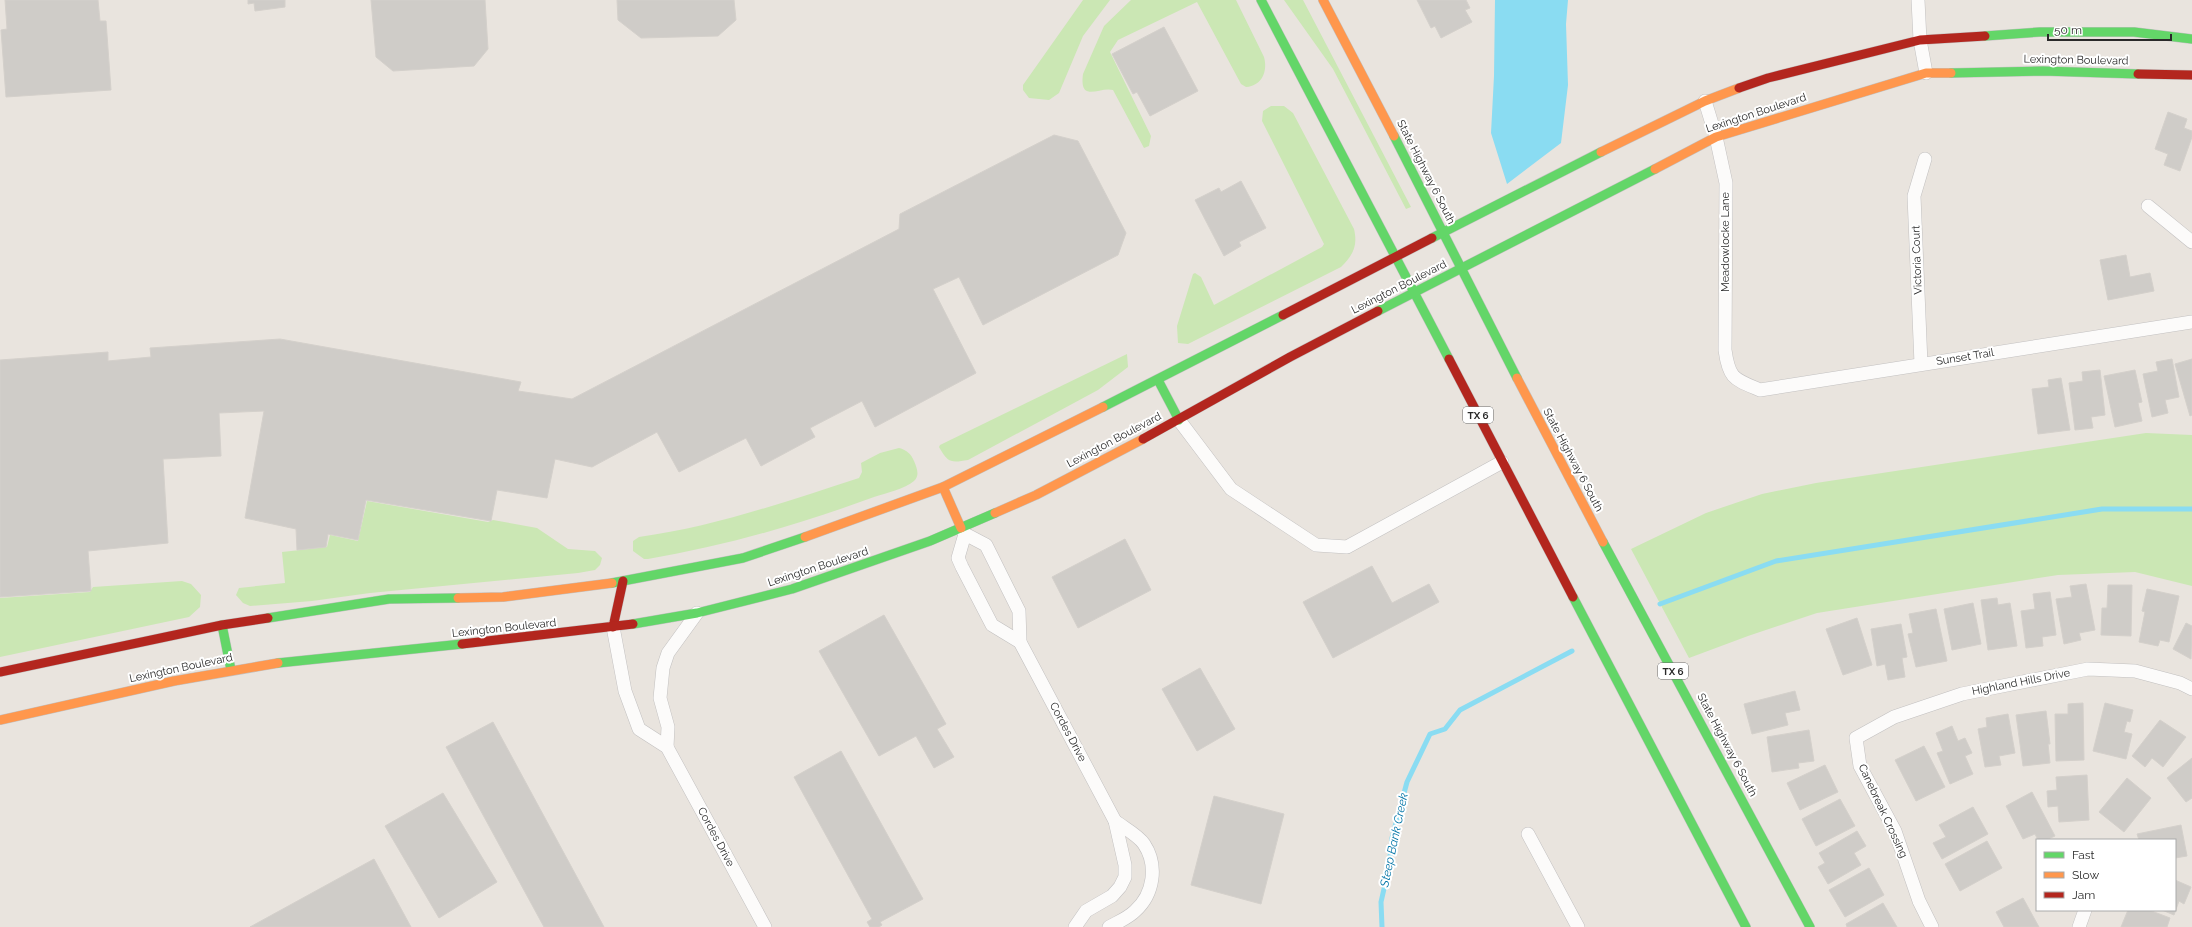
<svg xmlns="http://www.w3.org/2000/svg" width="2192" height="927" font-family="Raleway,sans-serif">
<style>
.green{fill:#cbe7b4}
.water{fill:#8adcf2}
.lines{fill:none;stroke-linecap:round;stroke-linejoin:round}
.stream{stroke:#8adcf2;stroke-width:5}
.building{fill:#cfccc8;stroke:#d4d0cb}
.street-casing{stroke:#c2c0c0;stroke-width:14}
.fast-casing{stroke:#c2c0c0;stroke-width:10}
.slow-casing{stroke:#c2c0c0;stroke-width:10}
.jam-casing{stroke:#c2c0c0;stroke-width:10}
.street{stroke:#fcfbfa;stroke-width:13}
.fast{stroke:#63d668;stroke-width:9}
.slow{stroke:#ff974d;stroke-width:9}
.jam{stroke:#b3261e;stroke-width:9}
.labels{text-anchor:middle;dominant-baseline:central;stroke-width:4;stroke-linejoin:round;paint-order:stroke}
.shield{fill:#fff;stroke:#6a6a6a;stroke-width:1}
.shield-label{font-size:10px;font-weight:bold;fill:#2a2a2a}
.street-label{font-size:11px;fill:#2a2a2a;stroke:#fff}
.water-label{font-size:12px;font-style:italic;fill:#0174a7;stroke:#fff}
</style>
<rect width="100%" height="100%" fill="#e9e4de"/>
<!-- green -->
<g class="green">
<path d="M1083,0h27l-27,36 -24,57 -10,7 -20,-2 -6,-8v-5z"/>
<path d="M1131,0h105l28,57c4,14 -2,29 -18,30l-5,-3 -44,-82 -79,38 -8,12 41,84 -2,10 -5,2 -31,-58c-13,-4 -34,14 -30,-16l21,-48z"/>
<path d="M1284,0h19l108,207 -5,2 -73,-140z"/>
<path d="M1271,106h13l9,7 61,116c4,17 -1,26 -13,38l-153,77 -10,-1 -1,-17 16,-52 2,-1 6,4 13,28 108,-58 2,-3 -62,-123 1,-10z"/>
<path d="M1127,354l1,13 -30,23 -130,70c-17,3 -20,3 -29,-13l1,-2z"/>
<path d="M2146,433l46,2v151l-57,-14 -77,3 -241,38 -69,23 -59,22 -58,-109 75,-36 56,-19 54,-11z"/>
<path d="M899,448c8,2 12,6 15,13 3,7 6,15 0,20 -9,8 -28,12 -40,16 -73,27 -149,49 -226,62h-4l-11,-8v-10l6,-4c74,-10 149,-36 220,-59l3,-6 -1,-9 19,-10z"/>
<path d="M367,501l121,21 5,-2 44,8 31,21 27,2 7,7 -2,7 -5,5 -17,3 -208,20 -58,8 -62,5 -7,-3 -7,-8 3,-7 46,-5 -3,-31 45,-5 3,-12 28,6z"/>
<path d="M182,581l9,3 10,11 -1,12 -11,10 -189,40v-59l90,-6 3,-5z"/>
</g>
<!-- water -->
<path class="water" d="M1495,0h73l-2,24 2,61 -7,58 -54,41 -16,-51 3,-57z"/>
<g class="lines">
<!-- stream -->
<g class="stream">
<path d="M1660,604l116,-43 326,-52h90"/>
<path d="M1382,927l-1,-25 8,-35 3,-29 15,-56 23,-48 15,-5 15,-19 112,-59"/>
</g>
</g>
<!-- building -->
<g class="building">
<path d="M5,0h93l2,21h6l5,69 -105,7 -5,-67 6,-1z"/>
<path d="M248,0h37v7l-30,4 -1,-8 -6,1z"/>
<path d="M371,0h114l3,49 -14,17 -81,5 -17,-14z"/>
<path d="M617,0h117l2,20 -18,16 -77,2 -23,-18z"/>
<path d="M1417,0h49l4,8 -5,2 7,12 -31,16 -6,-12 -4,2z"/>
<path d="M1164,27l34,64 -48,25 -13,-24 -4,2 -21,-40z"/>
<path d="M2168,112l19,7 -3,9 8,3v6l-12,34 -16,-6 4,-11 -13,-5z"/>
<path d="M1054,135l24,6 48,92 -8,22 -135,70 -24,-48 -26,12 43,84 -101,54 -13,-26 -52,27 5,9 -54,29 -15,-28 -67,34 -22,-40 -65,35 -37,-8 -8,39 -50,-8 -6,31 -125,-21 -8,40 -30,-6 -2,13 -29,3 -1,-21 -51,-11 19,-107 -45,2 2,43 -58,3 5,84 -80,8 3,40 -91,6v-237l108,-8v9l43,-4 -1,-9 130,-9 241,43 -3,9 54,8 327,-170 1,-15z"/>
<path d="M1241,181l25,47 -27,14 2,4 -17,10 -29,-56 24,-12 2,4z"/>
<path d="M2126,255l4,22 20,-4 4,18 -46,9 -8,-40z"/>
<path d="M2172,359l7,38 -14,3 3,13 -16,4 -9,-43 15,-3 -2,-9z"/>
<path d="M2192,359v56l-2,1 -15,-52z"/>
<path d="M2100,370l5,45 -14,2 2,11 -18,2 -6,-47 14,-2 -1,-9z"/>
<path d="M2135,370l7,32 -4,1 4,18 -27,6 -11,-51z"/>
<path d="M2061,378l9,52 -32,4 -6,-45 17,-2 -1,-7z"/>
<path d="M1125,539l26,51 -73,38 -26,-51z"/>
<path d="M1372,566l20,37 37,-19 10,18 -106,56 -30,-56z"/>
<path d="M2086,584l9,46 -16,3 2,7 -17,4 -8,-45 16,-2 -2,-11z"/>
<path d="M2108,585h24l-1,51 -30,-1 1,-27h5z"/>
<path d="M2147,589l32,7 -10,46 -9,-2 -2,6 -19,-4 6,-30 -3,-1z"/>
<path d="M2050,592l6,43 -14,2 1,9 -17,2 -5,-37 14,-2 -2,-15z"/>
<path d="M1997,598l1,7 12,-2 7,43 -29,4 -7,-50z"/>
<path d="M1973,603l8,41 -29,6 -8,-41z"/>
<path d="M1936,609l11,52 -31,6 -8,-33 5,-1 -4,-19z"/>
<path d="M884,615l62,109 -9,5 17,28 -20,11 -18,-32 -37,20 -60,-105z"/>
<path d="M1857,618l15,47 -29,10 -17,-46z"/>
<path d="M2186,623l6,3 -1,33 -18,-10z"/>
<path d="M1901,624l6,33 -5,1 3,19 -17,3 -3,-16 -8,2 -6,-37z"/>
<path d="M1200,668l35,61 -38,22 -35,-62z"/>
<path d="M1795,691l5,19 -15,3 3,12 -36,9 -8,-30z"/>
<path d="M2083,703l1,57 -28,1 -1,-47h13v-10z"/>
<path d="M2105,703l28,7 -3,12 -3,-1 -3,11 8,2 -6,25 -33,-8z"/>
<path d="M2046,711l4,33h-2l2,19 -27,3 -7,-51z"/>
<path d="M2008,714l7,39 -16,3 2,9 -16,2 -7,-38 9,-2 -1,-9z"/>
<path d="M2160,720l26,17 -23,30 -11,-9 -7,9 -13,-11z"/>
<path d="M493,722l111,205h-60l-98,-180z"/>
<path d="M1952,726l6,15 7,-3 7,15 -7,3 8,18 -23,10 -13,-31 6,-2 -7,-18z"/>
<path d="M1809,730l5,31 -16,2 1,5 -27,4 -5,-35z"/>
<path d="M1924,746l21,41 -29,14 -21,-41z"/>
<path d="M841,751l82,148 -43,23 2,3 -3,2h-9l-3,-5 5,-3 -78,-142z"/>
<path d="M2192,758v40l-6,4 -19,-24z"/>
<path d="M1825,765l13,27 -38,18 -13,-27z"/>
<path d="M2087,775l2,45 -30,2 -1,-16 -10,1 -1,-16 10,-1 -1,-13z"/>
<path d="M2127,778l24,20 -27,34 -25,-20z"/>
<path d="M2032,792l23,44 -9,4h-8l-3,-6 -12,5 -17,-33z"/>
<path d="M443,793l54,89 -58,36 -54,-92z"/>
<path d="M1214,796l70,18 -23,90 -70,-19z"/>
<path d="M1840,799l15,27 -39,20 -14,-27z"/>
<path d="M1973,807l15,27 -46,25 -9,-16 13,-6 -7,-12z"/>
<path d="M2181,825l6,31 -12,2v-18h-36l-2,-6z"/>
<path d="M1857,831l9,15 -12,7 7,12 -33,19 -10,-17 7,-4 -6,-10z"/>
<path d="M1987,841l15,27 -42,23 -15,-27z"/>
<path d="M374,859l37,68h-161z"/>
<path d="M1869,868l15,27 -39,22 -16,-27z"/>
<path d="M2175,880l16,7 -7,17 -5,-3 -5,14 -12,-5h13z"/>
<path d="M2023,898l16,29h-35l-8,-15z"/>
<path d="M1883,903l14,24h-50l-1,-3z"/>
<path d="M2128,910h21l21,8 -3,9h-46z"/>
</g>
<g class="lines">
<defs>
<g id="street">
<path d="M1918,0l2,40 6,33"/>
<path d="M1705,101l11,36 10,46 -1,167c4,29 9,29 35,40l432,-68"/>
<path d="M2148,206l44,36"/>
<path d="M1921,364l-7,-168 11,-37"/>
<path d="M1179,420l52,69 85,56 31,2 155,-85"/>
<path d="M961,528l4,6 21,11 33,66 1,31 95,179 10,44v12l-5,10 -8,9 -26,15 -11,16"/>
<path d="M965,534l-7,24 4,9 30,58 28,17"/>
<path d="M613,627l12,64 14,38 28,18 98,180"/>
<path d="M667,747l1,-20 -8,-29 3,-30 5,-15 29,-40"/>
<path d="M1528,834l50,93"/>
<path d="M1109,927c9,-5 19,-9 26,-16 19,-17 23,-46 9,-67 -6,-9 -20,-16 -29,-23"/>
<path d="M1932,927l-13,-26 -24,-70 -35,-65 -4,-28 38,-21 68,-23 126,-25 47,2 45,12 12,6"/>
<path d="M2079,927l6,-17"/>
</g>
<g id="fast">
<path d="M1261,0l188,359"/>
<path d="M1985,36l55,-4h94l58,7"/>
<path d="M1951,73l92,-2 95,3"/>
<path d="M1394,136l123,242"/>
<path d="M1432,238l169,-86"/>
<path d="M1378,311l277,-142"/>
<path d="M1158,380l21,40"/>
<path d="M1103,407l180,-92"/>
<path d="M1603,542l207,385"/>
<path d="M612,583l131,-25 62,-21"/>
<path d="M1573,597l173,330"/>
<path d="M268,618l121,-19 69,-1"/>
<path d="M633,624l64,-11 95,-24 138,-48 65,-28"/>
<path d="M222,625l9,45"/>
<path d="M278,663l184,-19"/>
</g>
<g id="slow">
<path d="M1323,0l71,136"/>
<path d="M1601,152l104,-51 34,-13"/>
<path d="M1655,169l61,-32 210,-64h25"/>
<path d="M1517,378l86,164"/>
<path d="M943,487l18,41"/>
<path d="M995,513l41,-18 107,-56"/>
<path d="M805,537l138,-50 160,-80"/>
<path d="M458,598l45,-1 109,-14"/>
<path d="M0,720l174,-39 104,-18"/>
</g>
<g id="jam">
<path d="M2138,74l54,1"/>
<path d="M1739,88l29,-10 152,-38 65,-4"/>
<path d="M1283,315l149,-77"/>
<path d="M1449,359l124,238"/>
<path d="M1143,439l147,-82 88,-46"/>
<path d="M613,627l10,-46"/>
<path d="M462,644l171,-20"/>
<path d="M0,672l222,-47 46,-7"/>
</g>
</defs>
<!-- street casing -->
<use href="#street" class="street-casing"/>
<!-- fast casing -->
<use href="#fast" class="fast-casing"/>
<!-- slow casing -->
<use href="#slow" class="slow-casing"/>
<!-- jam casing -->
<use href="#jam" class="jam-casing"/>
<!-- street -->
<use href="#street" class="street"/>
<!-- fast -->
<use href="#fast" class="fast"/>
<!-- slow -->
<use href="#slow" class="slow"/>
<!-- jam -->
<use href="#jam" class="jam"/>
</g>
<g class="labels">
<!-- shield labels -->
<g class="shield">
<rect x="1463" y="407" width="30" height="16" rx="3"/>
<rect x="1658" y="663" width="30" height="16" rx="3"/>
</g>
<g class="shield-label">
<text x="1478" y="415">TX 6</text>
<text x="1673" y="671">TX 6</text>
</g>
<!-- street labels -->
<g class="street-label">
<text transform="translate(2076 60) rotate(1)">Lexington Boulevard</text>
<text transform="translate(1756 113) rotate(-18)">Lexington Boulevard</text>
<text transform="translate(1426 172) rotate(63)">State Highway 6 South</text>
<text transform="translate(1725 242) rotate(-90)">Meadowlocke Lane</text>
<text transform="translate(1917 260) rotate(-92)">Victoria Court</text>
<text transform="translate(1399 287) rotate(-27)">Lexington Boulevard</text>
<text transform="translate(1965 357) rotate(-9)">Sunset Trail</text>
<text transform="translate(1114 440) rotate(-28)">Lexington Boulevard</text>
<text transform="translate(1573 460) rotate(62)">State Highway 6 South</text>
<text transform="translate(818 567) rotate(-18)">Lexington Boulevard</text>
<text transform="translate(504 628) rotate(-6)">Lexington Boulevard</text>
<text transform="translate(181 668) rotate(-12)">Lexington Boulevard</text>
<text transform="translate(2021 682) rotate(-11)">Highland Hills Drive</text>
<text transform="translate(1068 732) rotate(62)">Cordes Drive</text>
<text transform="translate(1727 745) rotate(62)">State Highway 6 South</text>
<text transform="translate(1883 811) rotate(65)">Canebreak Crossing</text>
<text transform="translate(716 837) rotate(62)">Cordes Drive</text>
</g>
<!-- water labels -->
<g class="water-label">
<text transform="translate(1394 840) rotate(-78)">Steep Bank Creek</text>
</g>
</g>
<!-- legend -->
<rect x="2036" y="839" width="140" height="72" fill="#ffffff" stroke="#aaaaaa"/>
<rect x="2044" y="852" width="20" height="6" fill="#63d668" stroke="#aaaaaa"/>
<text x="2072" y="859" font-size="12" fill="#2a2a2a">Fast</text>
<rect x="2044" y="872" width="20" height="6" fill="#ff974d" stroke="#aaaaaa"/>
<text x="2072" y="879" font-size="12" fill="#2a2a2a">Slow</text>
<rect x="2044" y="892" width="20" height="6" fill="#b3261e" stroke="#aaaaaa"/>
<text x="2072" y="899" font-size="12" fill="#2a2a2a">Jam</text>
<!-- scale -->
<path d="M2048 34v6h123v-6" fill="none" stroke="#2a2a2a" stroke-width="2"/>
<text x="2054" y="34" font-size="12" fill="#2a2a2a" stroke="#ffffff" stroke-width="3" paint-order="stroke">50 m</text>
</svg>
